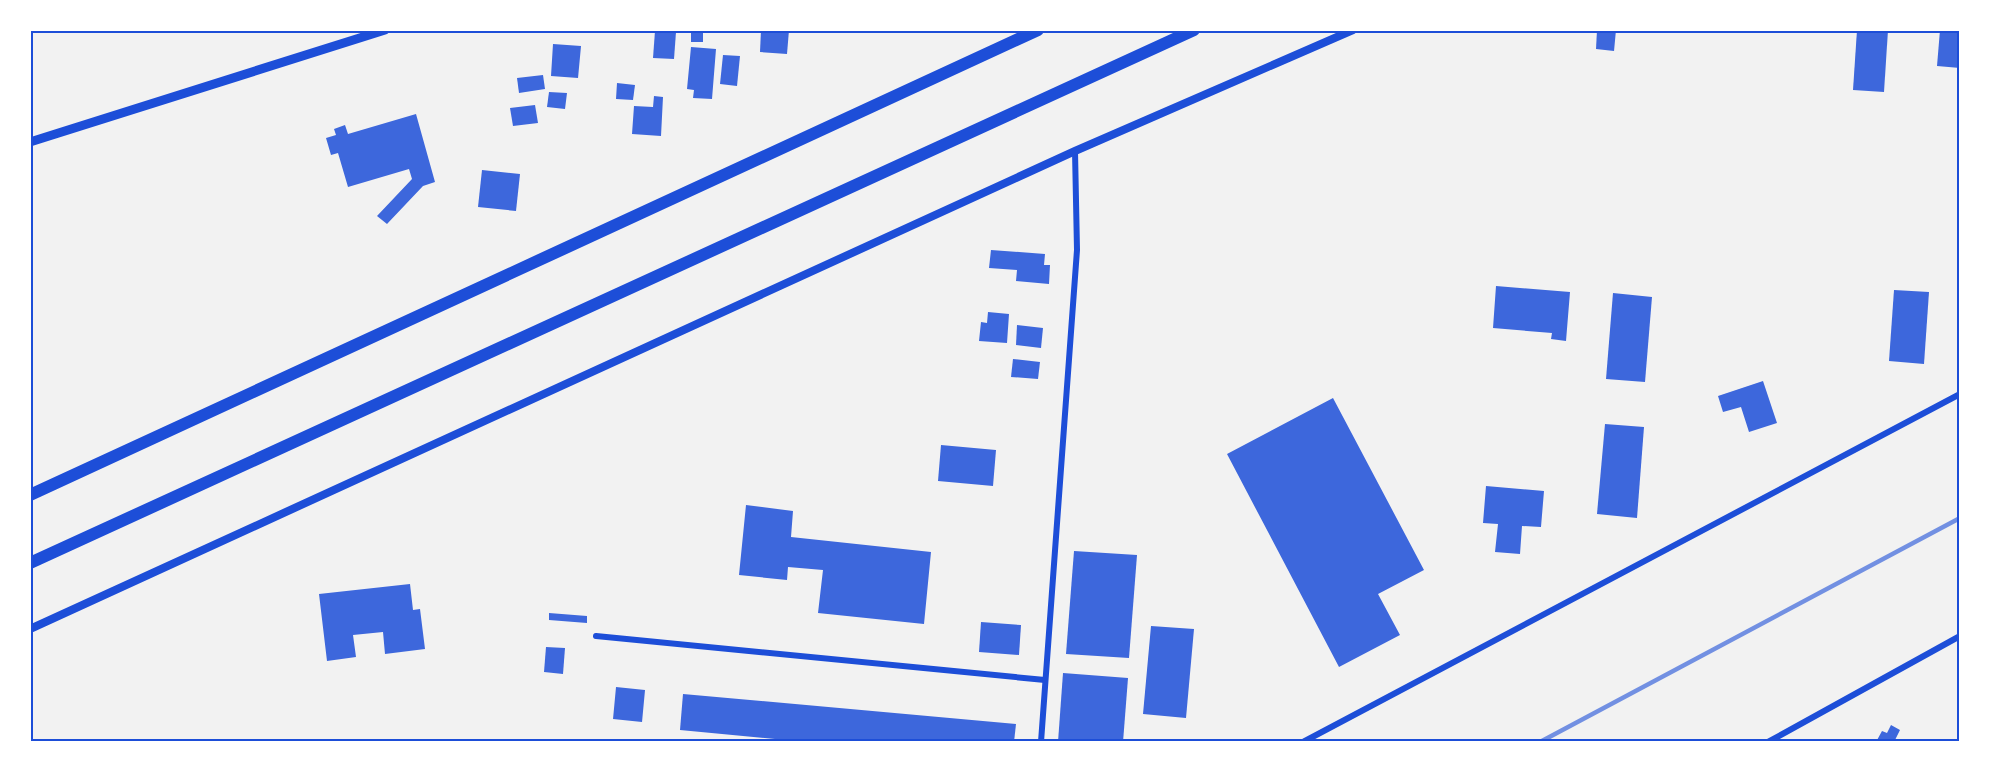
<svg xmlns="http://www.w3.org/2000/svg" width="1990" height="772" font-family="Ubuntu,sans-serif">
<style>
.building{fill:#3d67dc}
.lines{fill:none;stroke-linecap:round;stroke-linejoin:round}
.minor{stroke:#1d4ed8;stroke-width:6}
.tertiary{stroke:#1d4ed8;stroke-width:8}
.secondary{stroke:#1d4ed8;stroke-width:9}
.motorway{stroke:#1d4ed8;stroke-width:12}
.rail{stroke:#7290e2;stroke-width:4.5}
.neatline{fill:none;stroke:#1d4ed8;stroke-width:2}
</style>
<rect width="100%" height="100%" fill="#f2f2f2"/>
<!-- building -->
<g class="building">
<rect x="691" y="30" width="12" height="12"/>
<path d="M761,30h28l-2,24 -27,-2z"/>
<path d="M1597,30h19l-2,21 -18,-2z"/>
<path d="M1857,30h31l-4,62 -31,-2z"/>
<path d="M1940,30h20v38l-23,-2z"/>
<path d="M655,31l21,1 -2,27 -21,-1z"/>
<path d="M553,44l28,2 -3,32 -27,-2z"/>
<path d="M691,47l25,2 -4,50 -19,-1 1,-8 -7,-1z"/>
<path d="M723,55l17,1 -3,30 -17,-2z"/>
<path d="M543,75l2,14 -26,4 -2,-15z"/>
<path d="M617,83l18,2 -2,15 -17,-1z"/>
<path d="M549,92l18,1 -2,16 -18,-2z"/>
<path d="M654,96l9,1 -2,39 -29,-2 2,-28 19,1z"/>
<path d="M535,105l3,18 -25,3 -3,-18z"/>
<path d="M416,114l19,68 -12,4 -36,38 -10,-8 35,-37 -3,-10 -61,18 -10,-34 -7,2 -5,-17 10,-3 -2,-6 11,-4 3,9z"/>
<path d="M482,170l38,4 -4,37 -38,-4z"/>
<path d="M991,250l54,4 -1,11h6l-1,19 -33,-3 1,-11 -28,-2z"/>
<path d="M1496,286l74,6 -4,49 -15,-2 1,-6 -59,-5z"/>
<path d="M1894,290l35,2 -5,72 -35,-3z"/>
<path d="M1613,293l39,4 -7,85 -39,-3z"/>
<path d="M988,312l21,2 -2,29 -28,-2 2,-19 6,1z"/>
<path d="M1017,325l26,3 -2,20 -25,-3z"/>
<path d="M1013,359l27,3 -2,17 -27,-2z"/>
<path d="M1763,381l14,42 -28,9 -8,-25 -18,5 -5,-16z"/>
<path d="M1333,398l91,172 -46,24 22,41 -61,32 -112,-213z"/>
<path d="M1605,424l39,3 -7,91 -40,-4z"/>
<path d="M941,445l55,5 -3,36 -55,-5z"/>
<path d="M1486,486l58,5 -3,36 -19,-1 -2,28 -25,-2 3,-28 -15,-1z"/>
<path d="M746,505l47,6 -2,26 140,15 -7,72 -106,-11 5,-43 -35,-3 -1,13 -48,-5z"/>
<path d="M1074,551l63,4 -8,103 -63,-4z"/>
<path d="M410,584l3,26 7,-1 5,40 -40,5 -2,-22 -30,3 3,22 -29,4 -8,-67z"/>
<path d="M549,613l38,3v7l-38,-3z"/>
<path d="M981,622l40,3 -2,30 -40,-3z"/>
<path d="M1151,626l43,3 -8,89 -43,-4z"/>
<path d="M546,647l19,1 -2,26 -19,-2z"/>
<path d="M1063,673l65,5 -5,64h-65z"/>
<path d="M616,687l29,3 -3,32 -29,-3z"/>
<path d="M683,694l333,30 -2,18h-208l-126,-12z"/>
<path d="M1891,725l9,5 -6,12h-18l6,-11 5,2z"/>
</g>
<g class="lines">
<!-- minor -->
<g class="minor">
<path d="M596,636l449,44"/>
<path d="M1041,742l36,-492 -2,-99"/>
<path d="M1303,742l657,-348"/>
<path d="M1768,742l192,-106"/>
</g>
<!-- tertiary -->
<path class="tertiary" d="M30,629l1045,-478 278,-121"/>
<!-- secondary -->
<path class="secondary" d="M30,142l355,-112"/>
<!-- motorway -->
<g class="motorway">
<path d="M30,495l1008,-465"/>
<path d="M30,563l1164,-533"/>
</g>
<!-- rail -->
<path class="rail" d="M1540,742l420,-224"/>
</g>
<!-- border -->
<rect width="1990" height="772" fill="none" stroke="#ffffff" stroke-width="63"/>
<rect x="32" y="32" width="1926" height="708" class="neatline"/>
</svg>
